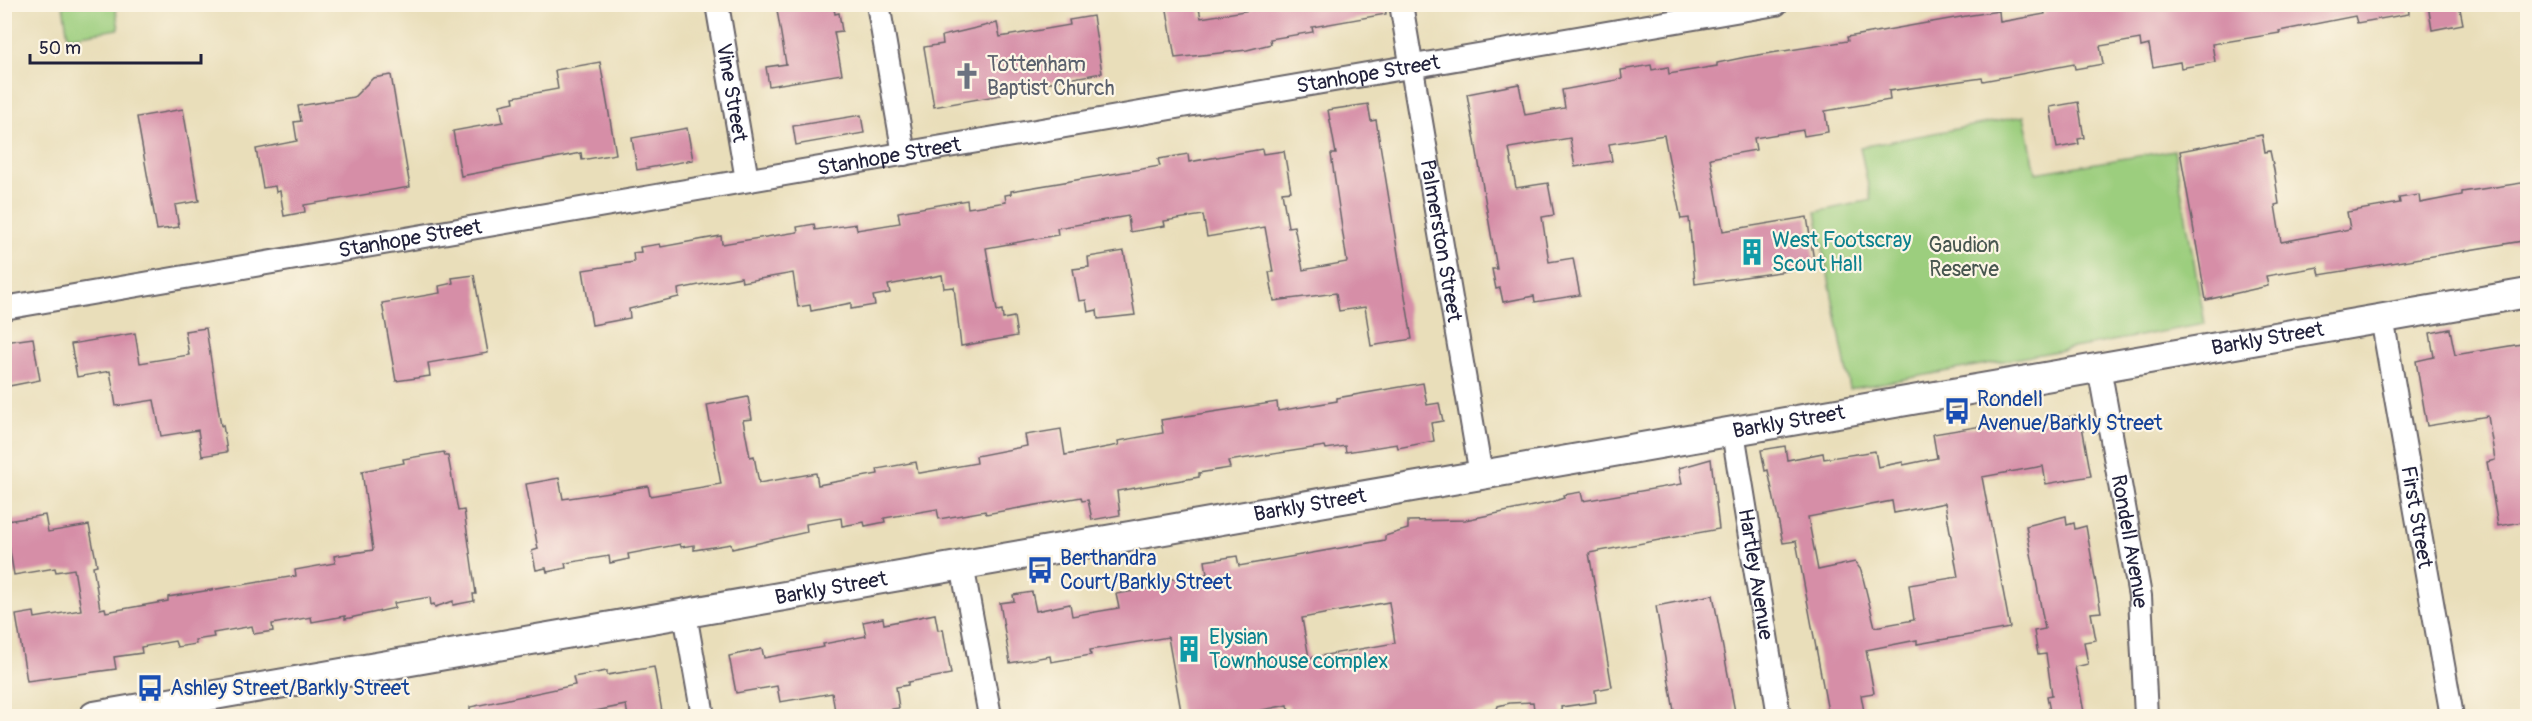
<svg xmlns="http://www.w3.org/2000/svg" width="2532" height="721" font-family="Pangolin,sans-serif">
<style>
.green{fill:#9cce7e;stroke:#5f785c;stroke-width:1.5}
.building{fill:#d68ea7;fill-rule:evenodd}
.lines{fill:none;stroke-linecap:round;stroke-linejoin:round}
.minor-casing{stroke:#686467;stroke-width:26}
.tertiary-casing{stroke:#686467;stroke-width:32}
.minor{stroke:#fff;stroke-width:22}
.tertiary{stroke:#fff;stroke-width:28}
.labels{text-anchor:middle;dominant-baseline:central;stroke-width:4.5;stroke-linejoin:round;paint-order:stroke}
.worship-label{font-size:21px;fill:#5b616d;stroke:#fcf5e5;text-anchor:start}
.street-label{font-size:21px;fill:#22223b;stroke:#fcf5e5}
.culture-label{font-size:21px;fill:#0d838f;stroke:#fcf5e5;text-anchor:start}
.park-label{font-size:21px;fill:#47564f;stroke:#fcf5e5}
.transit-label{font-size:21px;fill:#164399;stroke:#fcf5e5;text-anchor:start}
</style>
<rect width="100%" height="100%" fill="#fcf5e5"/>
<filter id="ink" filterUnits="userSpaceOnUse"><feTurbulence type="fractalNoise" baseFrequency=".0167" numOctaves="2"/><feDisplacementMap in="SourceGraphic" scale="12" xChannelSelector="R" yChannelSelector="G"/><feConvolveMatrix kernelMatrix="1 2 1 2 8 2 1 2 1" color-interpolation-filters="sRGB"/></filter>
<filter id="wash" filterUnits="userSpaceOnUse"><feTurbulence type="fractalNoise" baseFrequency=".008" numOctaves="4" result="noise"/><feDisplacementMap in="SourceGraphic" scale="24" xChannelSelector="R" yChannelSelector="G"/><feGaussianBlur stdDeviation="1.35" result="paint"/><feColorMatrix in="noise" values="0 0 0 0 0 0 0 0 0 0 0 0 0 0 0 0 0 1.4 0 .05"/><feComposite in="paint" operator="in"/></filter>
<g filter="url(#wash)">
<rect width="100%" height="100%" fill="#e9deba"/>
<!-- green -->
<g class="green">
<path d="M63,5h52l4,24 -51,8z"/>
<path d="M2024,116l12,57 138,-23 31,174 -355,65 -34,-177 55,-12 -11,-53z"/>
</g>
<g id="blocks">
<!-- building -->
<g class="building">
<path d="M776,4h57l2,10 4,-1 3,18 -8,1 8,42 -73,12 -3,-19 20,-3z"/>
<path d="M1166,4h32l3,14 50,-8 -1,-6h135l1,10 -74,13 1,5 -43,7 1,5 -24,6 -72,8z"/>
<path d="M2069,4h10l1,4 18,-4h310l1,10 -52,9 -2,-7 -76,15 1,2 -68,11 3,18 -34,6 -1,-6 -27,5 -4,-22 -8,2 -1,-8 -40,7 3,18 -28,5 -1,-5 -91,17 -1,-3 -93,13 1,9 -65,11 3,21 -24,4 -1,-6 -49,8 2,12 -46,8 13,73 84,-14 8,50 -120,17 -6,-66 -8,1 -17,-84 -55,9 3,17 -37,6 -5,-29 -61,10 7,40 32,-5 6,32 -12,2 7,45 24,-4 7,37 -45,7 -1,-6 -31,6 -3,-14 -4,1 -4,-20h5l-30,-175 52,-10 6,31 40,-7 -3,-18 60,-11 -1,-9 30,-5 1,5 16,-3 1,7 48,-8v-3l29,-6 102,-16 -1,-4 125,-22 27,-4 1,11 45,-8 -1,-6z"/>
<path d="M2428,4h31l4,20 -31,6z"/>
<path d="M1093,16l9,57 -102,18 1,4 -67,12 -10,-60 19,-3 -1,-8 55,-13 3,14 70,-12 -1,-5z"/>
<path d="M600,62l16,92 -34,6 -1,-7 -120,23 -8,-45 50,-9 -3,-17 14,-3 -1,-5 45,-8 -3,-19z"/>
<path d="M391,75l19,112 -106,18 1,7 -21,4 -4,-25 -4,1 -1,-6 -12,2 -7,-39 41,-8 -3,-19 7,-1 -3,-15 56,-9 19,-19z"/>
<path d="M2078,102l6,36 -6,1 1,5 -22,4 -7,-41z"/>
<path d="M1368,104l3,17 5,-1 36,219 -41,7 -6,-39 -26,4 -3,-18 -62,8 -5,-29h4l-8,-45 -58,10 -4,-22 -39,6 1,5 -35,6 -2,-16 -71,12 1,7 -72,13 11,63 5,-1 1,9 11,-2 3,19 -56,10 -7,-59 -10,1 -2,-13 -54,10 2,8 -17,3 2,9 -24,4v-6l-40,8 -1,-6 -12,2 -5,-34 -51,9 -1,-5 -63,12 1,8 -50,12 1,9 -38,7 -9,-55 51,-8 -1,-9 8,-1 -1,-5 20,-3 1,3 60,-11 1,8 76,-12 -1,-5 17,-3 1,6 41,-6 1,6 43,-7 -2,-11 69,-12 1,8 38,-6 -1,-7 6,-1v-3l149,-25 -2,-7 30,-5 1,8 73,-13 1,5 21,-3 7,40 -9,1 6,35 6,-1 9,44 44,-8 -16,-108h5l-8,-44z"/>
<path d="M183,109l16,92 -24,4 4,22 -22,3 -20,-113z"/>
<path d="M861,115l3,18 -68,12 -3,-19z"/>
<path d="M687,128l6,32 -56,10 -5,-32z"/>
<path d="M2262,135l3,17 5,-1 4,19 5,34 -4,1 6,37 69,-13 -3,-17 53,-9 -1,-5 20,-3 1,8 42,-8v-3l66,-10v58l-208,35 -2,-8 -52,9 2,10 -62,14 -26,-149z"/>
<path d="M1124,251l11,64 -37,4 -1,-9 -9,2 -2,-12 -7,1 -6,-32 16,-2 -1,-10z"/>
<path d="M474,275l14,78 -60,10 2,13 -34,5 -14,-78 58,-10 -1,-7 14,-3 -1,-5z"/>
<path d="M206,328l15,98 2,-1 4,27 -25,4 -4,-26 -37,6 -7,-36 -38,6 -6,-35 -33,6 -6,-33 64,-11 5,30 49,-8 -4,-24z"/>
<path d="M2450,329l5,26 73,-12v123h-5l5,27v28l-30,5 -11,-64 8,-2 -7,-44 -61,10 -11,-65 18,-4 -4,-24z"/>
<path d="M33,338l7,42 -36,7v-45z"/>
<path d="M1423,383l4,22 12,-2 4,18 -12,2 3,18 -36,7 -1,-4 -51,8 -1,-6 -19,3 -1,-3 -97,15 2,7 -31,5v4l-82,14 3,24 -28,5 -4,-20 -6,1 -1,-4 -95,17 -1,-3 -46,8 -2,-10 -53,9 1,4 -20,4 -1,-4 -22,4 -1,-8 -35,6 1,8 -75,17 -1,-5 -37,6v-5l-13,2 -1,-3 -52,10 1,5 -19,4 -1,-7 -44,7 1,5 -19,4 -1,-4 -10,2 -4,-19 6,-2 -12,-65 33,-6 4,21 85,-13 2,10 71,-12 -14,-79 41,-8 4,22 -9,1 7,37 4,-1 5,27 57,-10 2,12 60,-11 -1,-5 39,-7 2,11h2l57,-10 -1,-7 51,-10 -2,-11 36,-6 4,26 54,-10 -1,-4 45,-8 -2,-13 116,-18 1,9 59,-10v-3z"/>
<path d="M2080,415l11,61 -45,8 -3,-18 -61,11 28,151 -93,16v-4l-51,10 8,43 -13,2 4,22h-36l-33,-176 -13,2 -15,-73 -3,1 -4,-21 24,-4 2,14 36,-7 1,6 51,-8 3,16 25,-5v3l34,-7 -4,-24 79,-13 1,6zM1892,501l2,12 51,-10 13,74 -49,8 5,35 -39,7 -14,-57 -6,-8 -37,8 -10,-53z"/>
<path d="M444,452l1,4h3l10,55 6,-1 12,84h-3l1,7 -21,4v-4l-18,6 -1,-3 -3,1 -1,-8 -36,6 1,5 -50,11v-3l-33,6 -1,-5 -39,7 1,7 -19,3 -2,-8 -39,7 1,4 -19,3 1,4 -19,3 -2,-6 -34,6 1,6 -28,4 2,12 -89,12 -11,-66 18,-3 1,6 46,-8 -7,-41 -18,3 -1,-4 -41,7 -8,-49 1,-5 38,-6 3,17 41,-7 8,40 -4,1 7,43 5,-1 1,4 62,-11v-4l128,-21 -1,-6 40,-7 -1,-7 39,-6 -11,-79 42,-8 -1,-4z"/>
<path d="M1711,459l8,70 -130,24 23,134 -17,3 1,12 -35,5 1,10h-27l-2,-15 -23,1 -12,3 -1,3 -39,8h-168l-2,-12 -63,12h-43l-14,-80 -78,13 1,5 -40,7 -1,-6 -40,7 -10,-60 14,-2 -1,-6 19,-3 4,19 34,-7 2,12 47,-8 -3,-14 43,-7 -1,-6 49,-7 -2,-13 32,-5 2,10 146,-26v-4l23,-7v-8l57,-1 87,-18 12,-4 -1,-3 18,-3 2,9 99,-17 -3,-16zM1389,602l6,41 -86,15 -7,-40z"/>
<path d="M2066,516l1,9 7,-2 1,6 11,-3 15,86 -10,1 5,27 -12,2 4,22 -13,3 10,50h-34l-4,-21 5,-1 -6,-41 -8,1 -4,-24 11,-2 -19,-103z"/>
<path d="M1713,595l23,122h-61l-19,-111z"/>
<path d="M935,614l3,16 5,-1 8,45 -43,8v3l-12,2 3,21 -25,4 1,5h-39l-4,-24 -52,9 -3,-16 -41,7 -7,-37 33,-7 2,9 60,-11 -1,-3 43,-8 -3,-14 20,-4 1,6z"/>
<path d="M654,667l9,50h-35l-2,-12 -61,12h-95v-10l105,-22 -2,-8 34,-6v4z"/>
</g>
</g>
</g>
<g filter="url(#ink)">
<use href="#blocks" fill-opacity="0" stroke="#686467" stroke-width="1.5"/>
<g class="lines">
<defs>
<g id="minor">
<path id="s1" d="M717,4l30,176"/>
<path d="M878,4l26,150"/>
<path id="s2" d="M1401,4l80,471"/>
<path id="s3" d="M4,308l1772,-304"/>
<path id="s4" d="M2382,318l70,398"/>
<path id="s5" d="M2099,367l41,229 6,120"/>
<path id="s6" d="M1733,432l46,284"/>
<path d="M962,565l28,151"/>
<path d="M685,614l18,102"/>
</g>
<g id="tertiary">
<path id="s7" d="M94,716l2434,-423"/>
</g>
</defs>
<!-- minor casing -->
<use href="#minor" class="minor-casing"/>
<!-- tertiary casing -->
<use href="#tertiary" class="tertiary-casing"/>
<!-- minor -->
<use href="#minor" class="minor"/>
<!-- tertiary -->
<use href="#tertiary" class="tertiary"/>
</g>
</g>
<!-- icons -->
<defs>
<symbol id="church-bare" viewBox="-9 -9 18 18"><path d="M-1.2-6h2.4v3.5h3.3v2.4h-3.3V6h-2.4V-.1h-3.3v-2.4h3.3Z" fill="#6b7280" stroke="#fcf5e5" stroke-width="2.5" paint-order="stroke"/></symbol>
<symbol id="building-bare" viewBox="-9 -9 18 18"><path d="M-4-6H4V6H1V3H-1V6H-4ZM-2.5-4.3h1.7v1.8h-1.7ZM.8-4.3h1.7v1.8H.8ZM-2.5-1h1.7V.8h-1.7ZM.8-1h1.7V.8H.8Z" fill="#0f9aa8" stroke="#fcf5e5" stroke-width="2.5" paint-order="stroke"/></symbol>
<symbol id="bus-bare" viewBox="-9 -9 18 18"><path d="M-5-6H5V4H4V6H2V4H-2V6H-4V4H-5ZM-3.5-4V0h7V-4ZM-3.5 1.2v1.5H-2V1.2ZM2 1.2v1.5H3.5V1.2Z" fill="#1a4fb4" stroke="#fcf5e5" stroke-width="2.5" paint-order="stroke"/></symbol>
</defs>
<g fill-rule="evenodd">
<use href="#church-bare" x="948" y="57" width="38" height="38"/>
<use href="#building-bare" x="1733" y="233" width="38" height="38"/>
<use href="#bus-bare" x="1938" y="392" width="38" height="38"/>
<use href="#bus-bare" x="1021" y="551" width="38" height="38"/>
<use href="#building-bare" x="1170" y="630" width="38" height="38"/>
<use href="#bus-bare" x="131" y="669" width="38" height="38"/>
</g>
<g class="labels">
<!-- worship labels -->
<g class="worship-label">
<text x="987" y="64">Tottenham<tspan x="987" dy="24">Baptist Church</tspan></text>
</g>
<!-- street labels -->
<g class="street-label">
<text stroke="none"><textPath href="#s3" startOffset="1384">Stanhope Street</textPath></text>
<text stroke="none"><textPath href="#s1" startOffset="90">Vine Street</textPath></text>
<text stroke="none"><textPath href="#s3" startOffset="898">Stanhope Street</textPath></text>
<text stroke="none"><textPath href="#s3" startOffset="412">Stanhope Street</textPath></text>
<text stroke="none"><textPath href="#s2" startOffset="240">Palmerston Street</textPath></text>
<text stroke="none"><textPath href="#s7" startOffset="2206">Barkly Street</textPath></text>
<text stroke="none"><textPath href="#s7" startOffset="1720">Barkly Street</textPath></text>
<text stroke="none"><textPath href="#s7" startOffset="1234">Barkly Street</textPath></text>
<text stroke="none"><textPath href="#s4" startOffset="202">First Street</textPath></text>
<text stroke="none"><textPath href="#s5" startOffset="177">Rondell Avenue</textPath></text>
<text stroke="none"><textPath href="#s6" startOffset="144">Hartley Avenue</textPath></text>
<text stroke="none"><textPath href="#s7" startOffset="748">Barkly Street</textPath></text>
</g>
<!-- culture labels -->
<g class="culture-label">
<text x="1772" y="240">West Footscray<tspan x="1772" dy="24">Scout Hall</tspan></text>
<text x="1209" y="637">Elysian<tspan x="1209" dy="24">Townhouse complex</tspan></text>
</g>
<!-- park labels -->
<g class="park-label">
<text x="1964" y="245">Gaudion<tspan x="1964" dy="24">Reserve</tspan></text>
</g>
<!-- transit labels -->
<g class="transit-label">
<text x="1977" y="399">Rondell<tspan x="1977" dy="24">Avenue/Barkly Street</tspan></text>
<text x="1060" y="558">Berthandra<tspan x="1060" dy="24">Court/Barkly Street</tspan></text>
<text x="170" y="688">Ashley Street/Barkly Street</text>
</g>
</g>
<!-- margin -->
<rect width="2532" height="721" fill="none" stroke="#fcf5e5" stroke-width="24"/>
<!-- scale -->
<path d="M30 54v9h171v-9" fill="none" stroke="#22223b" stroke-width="3"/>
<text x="39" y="54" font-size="18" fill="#22223b" stroke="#fcf5e5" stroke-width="4.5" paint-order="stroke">50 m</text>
</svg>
